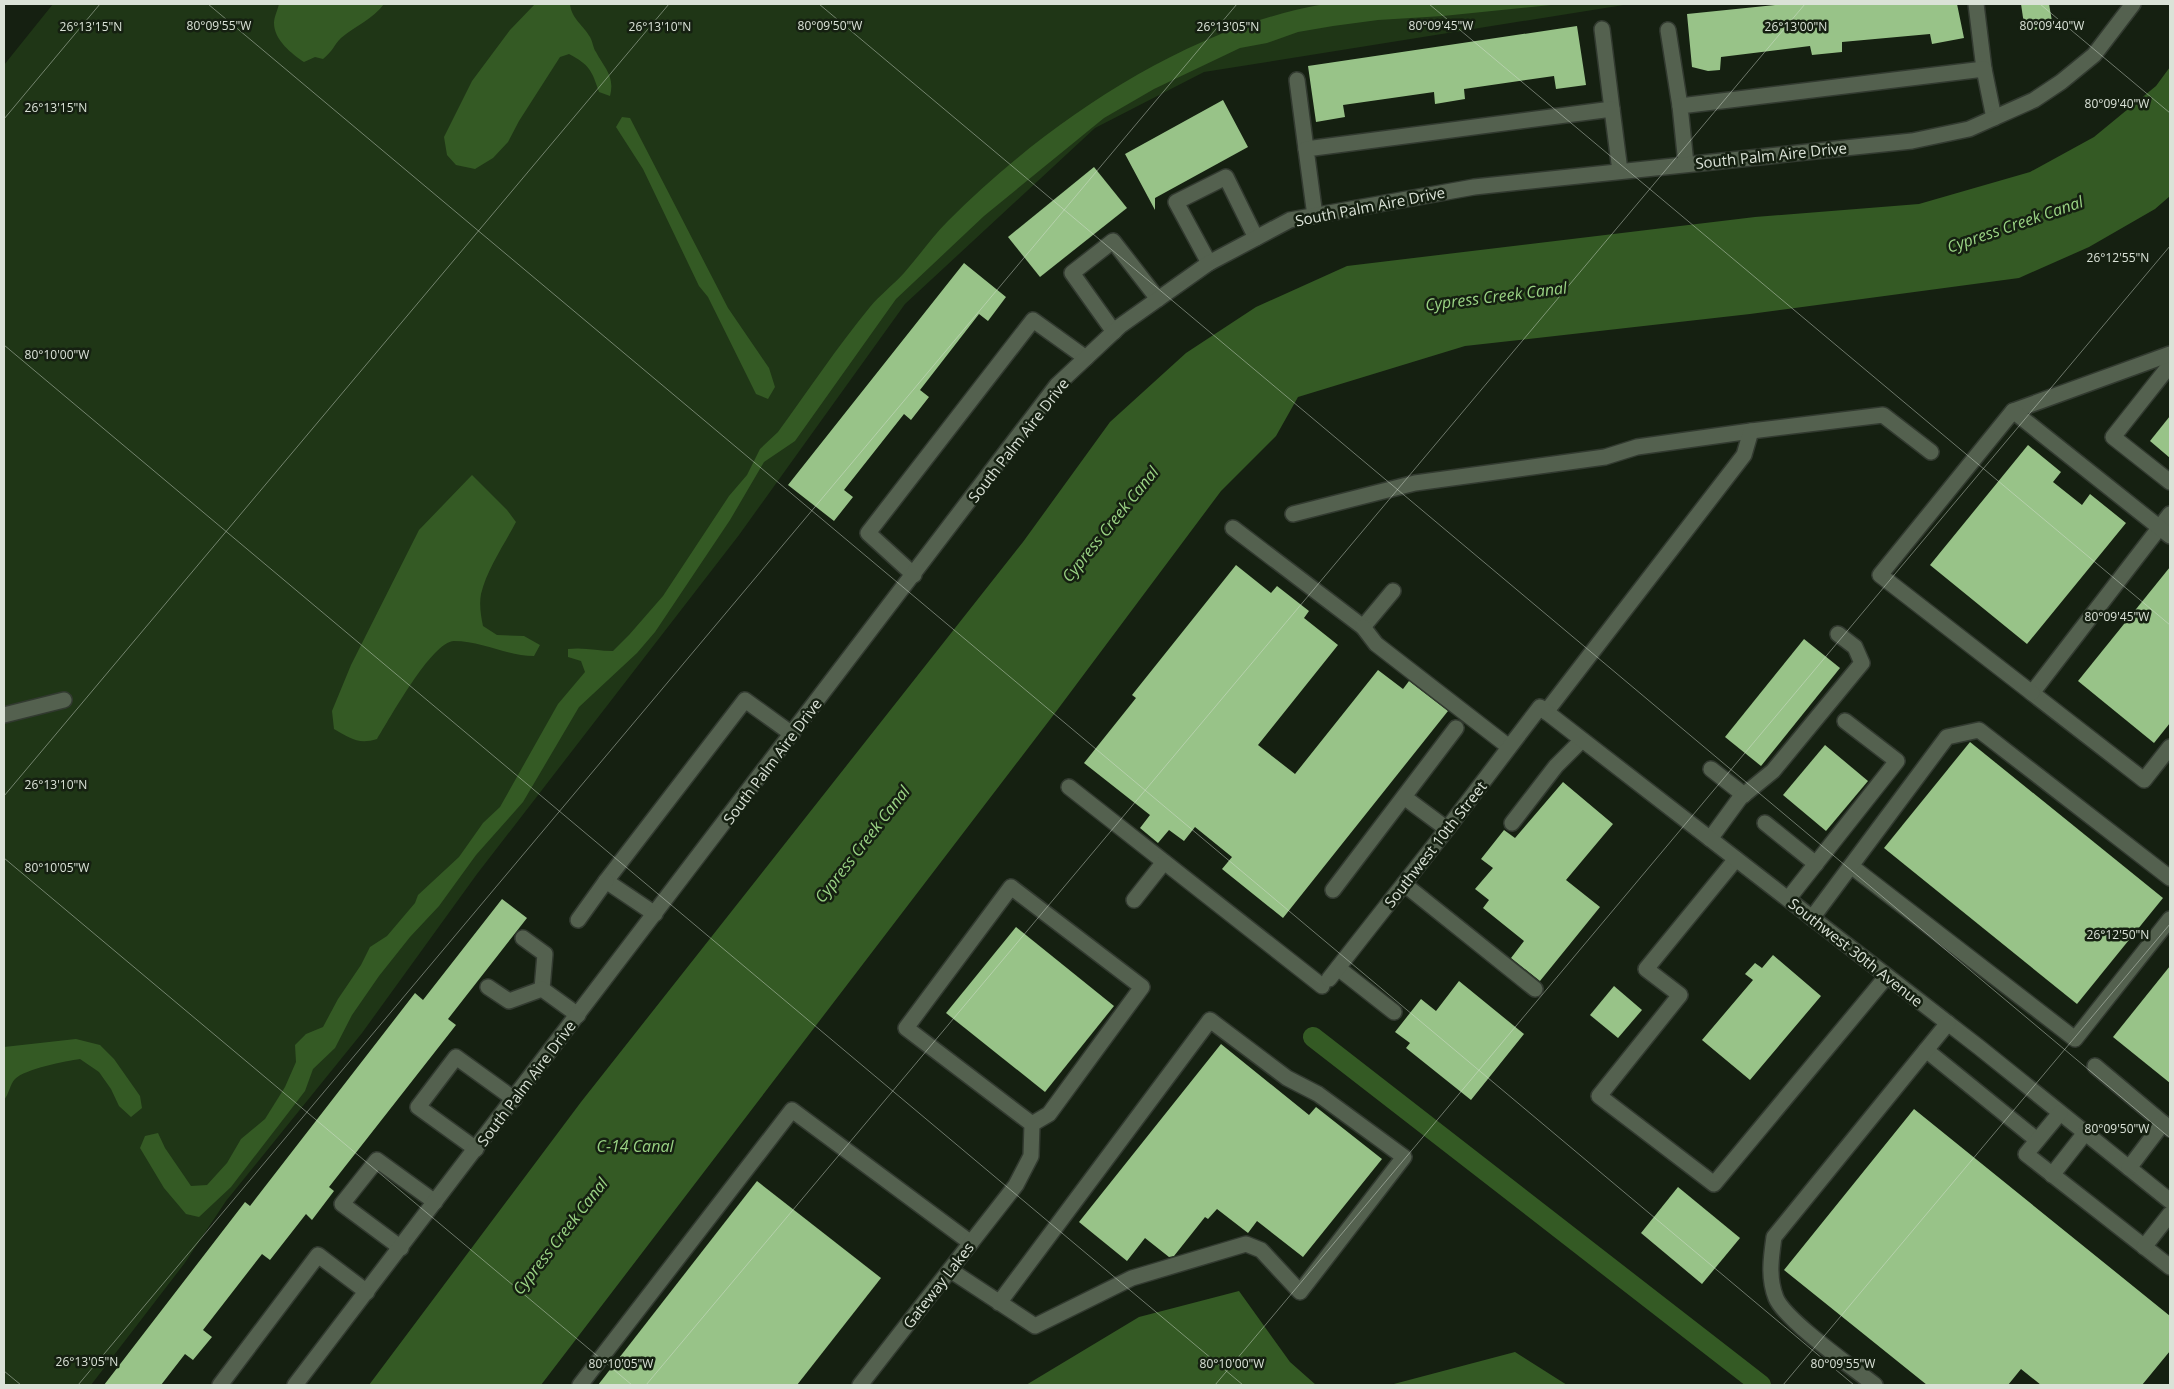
<svg xmlns="http://www.w3.org/2000/svg" width="2174" height="1389" font-family="'Open Sans',sans-serif">
<style>
.green{fill:#1f3616}
.water{fill:#345a24}
.lines{fill:none;stroke-linecap:round;stroke-linejoin:round}
.canal{stroke:#345a24;stroke-width:20}
.building{fill:#98c388}
.minor-casing{stroke:#323a30;stroke-width:18}
.minor{stroke:#54614f;stroke-width:15}
.ticks{fill:none;stroke:#dae2d7;stroke-width:1;stroke-opacity:0.45}
.labels{text-anchor:middle;dominant-baseline:central;stroke-width:5;stroke-linejoin:round;paint-order:stroke}
.street-label{font-size:15px;fill:#dae2d7;stroke:#152011}
.water-label{font-size:16px;font-style:italic;fill:#9ad384;stroke:#152011}
.ticks-label{font-size:12px;text-anchor:middle;fill:#dae2d7;stroke:#152011;stroke-width:5;stroke-linejoin:round;paint-order:stroke}
</style>
<rect width="100%" height="100%" fill="#152011"/>
<!-- green -->
<path class="green" d="M53,4h1577l-426,68 -109,56 -190,176 -166,231 -262,339 -115,159 -136,168 -42,63 -93,121h-87v-1320z"/>
<!-- water -->
<g class="water">
<path d="M279,4h105c-11,15 -29,22 -43,34 -7,7 -8,13 -18,21l-8,-2 -11,5c-12,-8 -30,-22 -30,-39 0,-6 4,-14 5,-19z"/>
<path d="M535,4h35c1,14 14,22 20,33 3,5 3,11 6,15 9,17 19,24 14,44l-11,-4c-7,-21 -9,-27 -30,-38l-9,3 -41,64 -11,21 -15,16 -18,11 -19,-4 -9,-10 -3,-18 28,-56 38,-51z"/>
<path d="M1325,4h236l-118,12 -65,4 -45,6 -35,6 -31,11 -27,5 -86,41 -50,29 -120,98 -88,83 -101,142 -31,21 -34,58 -75,112 -18,21 -58,54 -56,95 -47,53 -37,51 -29,31 -31,39 -27,39 -17,33 -22,21 -8,22 -74,96 -32,30 -13,-3 -22,-26 -24,-40 5,-12 13,-3 7,15 26,38 16,-1 20,-22 14,-24 24,-20 20,-32 11,-25 -1,-17 11,-11 17,-7 15,-28 23,-34 9,-18 17,-11 28,-33 3,-8 41,-38 24,-34 17,-16 58,-103 27,-32 -4,-11 -13,-4v-8c16,-2 30,2 45,2l16,-16 34,-39 66,-100 18,-21 13,-26 18,-17c30,-41 59,-85 92,-125 10,-12 23,-22 34,-34 15,-17 28,-36 44,-52 99,-99 237,-193 377,-217z"/>
<path d="M2170,67v129l-15,13 -66,38 -70,31 -269,36 -285,32 -167,51 -22,39 -55,55 -163,218 -517,676h-172l212,-283 442,-560 87,-120 76,-69 70,-46 91,-41 408,-49 164,-13 111,-32 64,-35 62,-51z"/>
<path d="M622,117l8,1 98,190 41,60 6,19 -7,12 -12,-5 -48,-97 -9,-11 -56,-117 -27,-42z"/>
<path d="M472,475l35,35 9,12c-12,23 -29,47 -35,72 -2,11 0,22 2,32l14,9 27,1 16,9 -6,11c-27,0 -52,-15 -80,-15 -22,0 -65,79 -77,98 -19,6 -27,-1 -43,-10l-2,-18 19,-46 68,-135z"/>
<path d="M76,1039l24,6 14,14 26,37 2,12 -11,9 -12,-11 -8,-17 -12,-17 -19,-13c-14,2 -55,10 -65,20 -5,5 -6,15 -11,21v-53z"/>
<path d="M1239,1291l51,71 26,23h-290l113,-68z"/>
<path d="M1515,1352l52,33h-177z"/>
</g>
<g class="lines">
<!-- canal -->
<path class="canal" d="M1313,1037l448,348"/>
</g>
<!-- building -->
<g class="building">
<path d="M1784,4h173l7,34 -32,6 -2,-10 -88,8v10l-30,3 -2,-9 -89,11 -1,13 -12,1 -16,-4 -5,-53z"/>
<path d="M2021,4h28l4,23 -28,4z"/>
<path d="M1577,26l9,59 -30,4 -2,-13 -90,13 1,10 -30,5 -1,-12 -91,13 2,12 -29,5 -8,-56z"/>
<path d="M1223,100l25,47 -93,51v12l-30,-56z"/>
<path d="M1094,167l33,41 -87,69 -32,-40z"/>
<path d="M964,263l42,34 -18,24 -9,-7 -59,76 9,7 -18,23 -7,-6 -60,76 9,7 -19,24 -46,-36z"/>
<path d="M2170,416v42l-20,-17z"/>
<path d="M2028,445l33,27 -8,10 29,23 8,-11 36,29 -99,121 -97,-79z"/>
<path d="M1236,565l35,28 6,-7 32,25 -5,7 34,27 -80,100 37,29 83,-104 25,19 6,-8 39,30 -165,207 -61,-49 10,-12 -37,-30 -11,14 -15,-11 -11,13 -18,-15 10,-13 -66,-52 52,-65 -4,-3z"/>
<path d="M2170,567v156l-16,20 -76,-62z"/>
<path d="M1804,639l36,29 -79,98 -36,-29z"/>
<path d="M1970,742l193,156 -86,106 -193,-156z"/>
<path d="M1825,745l43,36 -42,50 -43,-36z"/>
<path d="M1563,782l50,42 -47,56 34,27 -60,74 -29,-23 13,-17 -41,-33 6,-8 -14,-11 18,-21 -12,-9 23,-29 11,8z"/>
<path d="M502,899l25,19 -79,101 8,6 -127,162 5,4 -22,29 -6,-6 -36,46 -8,-6 -59,76 9,7 -19,23 -8,-6 -24,31h-57l141,-183 5,4 165,-213 8,7z"/>
<path d="M1016,927l98,79 -69,86 -99,-79z"/>
<path d="M1773,955l48,41 -71,84 -48,-40 51,-60 -8,-6 10,-11 7,5z"/>
<path d="M2170,966v117l-57,-46z"/>
<path d="M1459,981l65,53 -53,66 -65,-52 4,-5 -15,-11 26,-33 15,12z"/>
<path d="M1614,986l28,24 -24,28 -28,-23z"/>
<path d="M1221,1044l88,71 7,-8 66,52 -79,98 -46,-36 -9,12 -31,-24 -9,10 -3,-2 -31,39 -5,1 -24,-19 -18,23 -48,-39z"/>
<path d="M1914,1109l256,207v35l-28,34h-101l-20,-16 -13,16h-81l-143,-115z"/>
<path d="M757,1181l124,97 -84,107h-199z"/>
<path d="M1678,1187l62,51 -38,46 -61,-51z"/>
</g>
<g class="lines">
<defs>
<g id="minor">
<path d="M1976,4l8,65"/>
<path d="M1602,29l10,80"/>
<path d="M1668,30l12,76"/>
<path d="M1297,80l9,69"/>
<path d="M1686,164l-6,-58 304,-37 10,49"/>
<path d="M1315,216l-9,-67 306,-40 8,62"/>
<path d="M1209,263l-33,-61 50,-25 30,61"/>
<path d="M1114,332l-42,-59 41,-32 45,58"/>
<path d="M2170,365l-57,72 57,45"/>
<path d="M2013,411l157,-57"/>
<path d="M1293,514l122,-31 190,-26 32,-10 114,-16 132,-16 48,37"/>
<path d="M2170,514l-138,179 112,87 26,-33"/>
<path d="M1233,528l130,99 30,-36"/>
<path d="M914,575l-46,-42 165,-213 53,38"/>
<path d="M1363,627l13,17 133,103"/>
<path d="M2032,693l-152,-118 133,-164 157,125"/>
<path d="M1546,712l198,-257 7,-24"/>
<path d="M4,715l60,-15"/>
<path d="M1711,769l33,26"/>
<path d="M1069,787l253,199"/>
<path d="M1404,797l43,32"/>
<path d="M1512,823l44,-57 26,-26"/>
<path d="M1765,823l51,41"/>
<path d="M1710,839l30,-41 33,-27 89,-108 -7,-16 -17,-13"/>
<path d="M1736,859l-90,110 34,26 -81,101 115,88 173,-208"/>
<path d="M1851,866l224,173 95,-120"/>
<path d="M1404,884l131,105"/>
<path d="M1333,890l123,-162"/>
<path d="M1788,899l109,-138 -52,-40"/>
<path d="M1134,900l30,-38"/>
<path d="M655,914l-49,-33 139,-181 47,34"/>
<path d="M1812,918l135,-181 32,-7 191,148"/>
<path d="M578,920l28,-39"/>
<path d="M523,938l22,16 -3,35"/>
<path d="M1338,968l56,44"/>
<path d="M1329,979l118,-150 93,-122 440,341 190,153"/>
<path d="M488,987l21,14 33,-12 36,26"/>
<path d="M1926,1050l111,90"/>
<path d="M2095,1066l75,63"/>
<path d="M2060,1113l-34,41 144,113"/>
<path d="M476,1149l-58,-42 38,-50 58,42"/>
<path d="M2129,1168l34,-45"/>
<path d="M2052,1175l33,-42"/>
<path d="M2144,1247l26,-33"/>
<path d="M401,1248l-59,-44 35,-44 58,42"/>
<path d="M950,1270l85,56 97,-48 114,-34 15,6 39,42 104,-135 -86,-63 -31,-16 -77,-58 -211,283"/>
<path d="M220,1385l98,-130 49,37"/>
<path d="M295,1385l762,-1000 63,-59 89,-63 81,-43 184,-33 438,-46 57,-12 65,-29 27,-18 33,-27 39,-51"/>
<path d="M580,1385l212,-275 179,133"/>
<path d="M860,1385l156,-200 15,-29 1,-32 -126,-96 105,-141 131,100 -93,127 -17,10"/>
<path d="M1875,1385c-22,-17 -90,-65 -99,-87 -8,-20 -5,-40 -2,-61l174,-214"/>
</g>
</defs>
<!-- minor casing -->
<use href="#minor" class="minor-casing"/>
<!-- minor -->
<use href="#minor" class="minor"/>
</g>
<!-- ticks -->
<path class="ticks" d="M208,4l1646,1381M819,4l1351,1134M1429,4l741,621M2040,4l130,109M4,119l96,-115M4,345l1239,1040M4,796l665,-792M4,858l628,527M4,1371l17,14M78,1385l1159,-1381M646,1385l1159,-1381M1215,1385l955,-1139M1783,1385l387,-461"/>
<g class="labels">
<!-- street labels -->
<g class="street-label">
<text transform="translate(1771 155) rotate(-6)">South Palm Aire Drive</text>
<text transform="translate(1370 206) rotate(-11)">South Palm Aire Drive</text>
<text transform="translate(1018 440) rotate(-52)">South Palm Aire Drive</text>
<text transform="translate(772 761) rotate(-53)">South Palm Aire Drive</text>
<text transform="translate(1435 844) rotate(-52)">Southwest 10th Street</text>
<text transform="translate(1856 952) rotate(38)">Southwest 30th Avenue</text>
<text transform="translate(526 1083) rotate(-53)">South Palm Aire Drive</text>
<text transform="translate(938 1285) rotate(-52)">Gateway Lakes</text>
</g>
<!-- water labels -->
<g class="water-label">
<text transform="translate(2015 224) rotate(-19)">Cypress Creek Canal</text>
<text transform="translate(1496 296) rotate(-7)">Cypress Creek Canal</text>
<text transform="translate(1110 524) rotate(-51)">Cypress Creek Canal</text>
<text transform="translate(862 844) rotate(-52)">Cypress Creek Canal</text>
<text x="635" y="1146">C-14 Canal</text>
<text transform="translate(560 1236) rotate(-52)">Cypress Creek Canal</text>
</g>
</g>
<g class="ticks-label">
<text x="219" y="30">80°09'55"W</text>
<text x="830" y="30">80°09'50"W</text>
<text x="1441" y="30">80°09'45"W</text>
<text x="2052" y="30">80°09'40"W</text>
<text x="91" y="31">26°13'15"N</text>
<text x="660" y="31">26°13'10"N</text>
<text x="1228" y="31">26°13'05"N</text>
<text x="1796" y="31">26°13'00"N</text>
<text x="2117" y="108">80°09'40"W</text>
<text x="56" y="112">26°13'15"N</text>
<text x="2118" y="262">26°12'55"N</text>
<text x="57" y="359">80°10'00"W</text>
<text x="2117" y="621">80°09'45"W</text>
<text x="56" y="789">26°13'10"N</text>
<text x="57" y="872">80°10'05"W</text>
<text x="2118" y="939">26°12'50"N</text>
<text x="2117" y="1133">80°09'50"W</text>
<text x="87" y="1366">26°13'05"N</text>
<text x="621" y="1368">80°10'05"W</text>
<text x="1232" y="1368">80°10'00"W</text>
<text x="1843" y="1368">80°09'55"W</text>
</g>
<!-- border -->
<rect width="2174" height="1389" fill="none" stroke="#dae2d7" stroke-width="10"/>
</svg>
